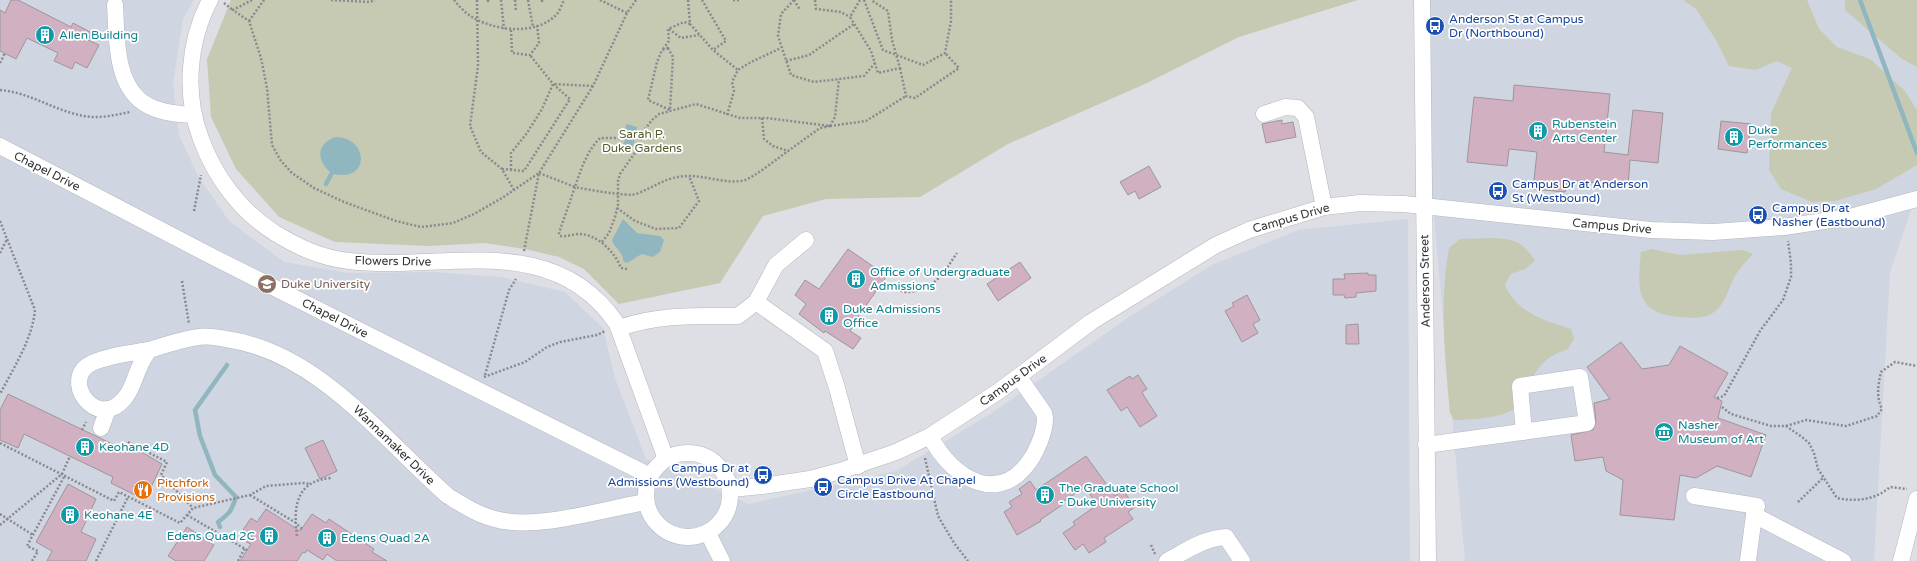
<svg xmlns="http://www.w3.org/2000/svg" width="1917" height="561" font-family="'Varela Round',sans-serif">
<style>
.built{fill:#d0d5e2}
.green{fill:#c6cab2}
.water{fill:#90b6c0}
.lines{fill:none;stroke-linecap:round;stroke-linejoin:round}
.stream{stroke:#90b6c0;stroke-width:4.5}
.building{fill:#d1b1c1;stroke:#9d9699}
.minor-casing{stroke:#b5b7bd;stroke-width:17}
.path{stroke:#898a8f;stroke-width:2.5;stroke-dasharray:2 2;stroke-linecap:butt}
.minor{stroke:#fff;stroke-width:16}
.labels{text-anchor:middle;dominant-baseline:central;stroke-width:3.5;stroke-linejoin:round;paint-order:stroke}
.transit-label{font-size:12px;fill:#164399;stroke:#fff;text-anchor:start}
.culture-label{font-size:12px;fill:#0d838f;stroke:#fff;text-anchor:start}
.park-label{font-size:12px;fill:#565d2a;stroke:#fff}
.street-label{font-size:12px;fill:#313235;stroke:#fff}
.education-label{font-size:12px;fill:#785e54;stroke:#fff;text-anchor:start}
.food-label{font-size:12px;fill:#c56008;stroke:#fff;text-anchor:start}
</style>
<rect width="100%" height="100%" fill="#dddfe5"/>
<!-- built -->
<g class="built">
<path d="M0,0h194l-11,19 -10,64 6,52 19,41 31,45 55,41 65,11 85,-1 67,5 64,15 38,36 12,50 31,81 103,45 147,-33 96,-58 137,-96 83,-52 86,-35 110,-11 2,342h-1410z"/>
<path d="M1427,0h490v192l-27,80 -16,289h-409l-34,-376z"/>
</g>
<!-- green -->
<g class="green">
<path d="M231,0h1127l-119,37 -94,47 -137,60 -88,53 -94,2 -63,17 -43,67 -101,21 -35,-35 -25,-12 -34,-8 -41,-6 -55,3 -94,-4 -56,-25 -43,-48 -25,-52 -4,-58z"/>
<path d="M1683,0h124l12,29 18,18 33,12 35,32 12,19v55l-41,24 -41,12 -23,1 -31,-13 -12,-19 2,-57 21,-45 -15,-7 -21,9 -27,-4 -13,-26 -20,-31z"/>
<path d="M1845,0h72v67l-15,-8 -57,-49z"/>
<path d="M1491,238c22,1 31,2 44,23l-10,8 -14,5 -6,11c11,27 40,36 66,44l3,10 -6,10c-33,11 -31,26 -49,51 -2,3 -4,8 -7,10 -11,8 -44,10 -58,10l-4,-7c-5,-55 -11,-111 -1,-165l11,-9z"/>
<path d="M1652,249l28,6 63,-5 10,4c-7,7 -14,15 -19,24 -6,12 -9,26 -20,34 -9,7 -22,6 -33,5 -45,-3 -44,-27 -40,-65z"/>
</g>
<!-- water -->
<g class="water">
<path d="M627,124l10,3c0,8 -3,19 -8,25h-7c-1,-6 1,-7 3,-12 1,-7 -3,-8 2,-16z"/>
<path d="M336,137c30,0 35,40 4,38 -8,0 -14,-5 -17,-12 -7,-12 1,-23 13,-26z"/>
<path d="M623,219l14,14 23,3 4,4 -4,12 -7,5 -11,-3c-5,2 -10,7 -15,9l-4,-2c1,-8 -9,-13 -11,-21z"/>
</g>
<g class="lines">
<!-- stream -->
<g class="stream">
<path d="M1860,0l57,153"/>
<path d="M326,184l8,-15"/>
<path d="M220,527l-2,-5c12,-9 13,-10 18,-25l-21,-22 -15,-39 -5,-26 32,-45"/>
</g>
</g>
<!-- building -->
<g class="building">
<path d="M11,0h7l53,27 2,-4 19,10 -4,7 11,5 -12,23 -12,-6 -3,7 -18,-8 4,-8 -31,-15 -11,21 -16,-8v-41l5,3z"/>
<path d="M1514,85l96,9 -6,58 24,3 5,-45 30,3 -5,50 -28,-3 -2,26 -61,-6 -2,12 -32,-3 4,-37 -28,-3 -2,17 -40,-4 7,-65 39,4z"/>
<path d="M1282,120v4l11,-2 3,15 -30,6 -4,-19z"/>
<path d="M1721,121l30,3 -4,29 -29,-4z"/>
<path d="M1149,166l12,21 -22,12 -4,-8 -7,4 -8,-13z"/>
<path d="M848,249l39,27 -30,42 1,1 -8,12 11,7 -8,11 -28,-18 -1,2 -25,-19 7,-10 -11,-9 10,-15 14,9z"/>
<path d="M1020,262l11,16 -33,23 -11,-17z"/>
<path d="M1368,273v2h8v16l-20,2v4l-11,1 -1,-3h-11v-16h12l-1,-5z"/>
<path d="M1247,295l13,25 -7,4 5,9 -16,9 -17,-31 9,-5 -2,-3z"/>
<path d="M1358,324l1,20h-13v-19z"/>
<path d="M1621,342l21,27 27,-4 11,-19 48,27 -14,24 8,4 -4,17 48,17 -15,42 -34,-11 -21,12 -16,-3 -6,45 -54,-5 3,-35 -17,-9 -3,-14 -28,4 -4,-26 22,-5 3,-8 -2,-19 16,-4 -23,-32z"/>
<path d="M1138,375l9,14 -5,3 2,4 13,20 -17,11 -13,-20 -6,4 -14,-21 23,-14 2,3z"/>
<path d="M8,394l121,58 2,-6 31,18 -17,36 -34,-17 2,-6 -89,-43 -6,14 -18,-8v-30z"/>
<path d="M323,440l14,31 -17,8 -15,-31z"/>
<path d="M1086,456l29,40 8,-6 12,17 -7,5 5,7 -29,19 2,4 -17,11 -6,-9 -8,6 -12,-17 12,-8 -2,-3 24,-17 -12,-18 -21,14 1,2 -25,17 1,1 -24,14 -13,-23 8,-5 -3,-5 13,-8 -3,-5 11,-8 6,9z"/>
<path d="M68,484l28,15 -15,33 15,7 -10,22h-39l5,-10 -16,-9z"/>
<path d="M266,509l34,22 12,-17 14,9 3,-4 45,30 -2,3 15,9h-50l-10,-7 -4,6 -16,-10 -2,3 -2,-1 -6,9h-57l11,-17 -5,-2 3,-4 -8,-5 10,-15 6,4z"/>
<path d="M187,527l27,18 -10,16h-28l-8,-5z"/>
</g>
<g class="lines">
<defs>
<g id="minor">
<path d="M210,0c-22,42 -26,95 -9,139 14,38 39,72 74,94 23,14 46,25 74,28 94,11 204,-32 268,63l49,135"/>
<path d="M1422,0l6,561"/>
<path d="M115,5c2,31 -1,84 34,101 14,7 29,8 45,9"/>
<path d="M1264,114l21,-7 13,1 8,9 18,90"/>
<path d="M0,146l217,113 433,217"/>
<path d="M756,302l69,49 12,37 21,78"/>
<path d="M619,328c40,-14 78,-12 119,-12l18,-14 20,-37 30,-25"/>
<path d="M149,350c17,-5 33,-11 50,-13 9,-2 19,1 27,2 92,13 157,100 222,157 15,9 30,19 47,23 41,12 108,-10 151,-17"/>
<path d="M149,350c-3,5 -7,10 -9,16 -5,10 -8,25 -16,33 -28,33 -65,-21 -32,-36 18,-8 39,-10 57,-13z"/>
<path d="M101,428l7,-19"/>
<path d="M930,436c22,43 71,73 103,20 6,-11 12,-26 12,-38l-1,-5 -25,-36"/>
<path d="M1426,445l161,-22 -7,-46 -60,9 4,46"/>
<circle cx="688" cy="495" r="42"/>
<path d="M731,489l31,-3 48,-7 30,-8 56,-19 34,-16 69,-45 92,-69 125,-77 33,-15 75,-23 36,-4 44,1 247,26 62,2 71,-5 66,-10 67,-18"/>
<path d="M1694,496l63,10 -3,9"/>
<path d="M708,533l14,28"/>
<path d="M1167,561c19,-10 37,-23 59,-24l16,24"/>
<path d="M1748,561l6,-46 89,46"/>
<path d="M1901,561l16,-62"/>
</g>
</defs>
<!-- minor casing -->
<use href="#minor" class="minor-casing"/>
<!-- path -->
<g class="path">
<path d="M252,0l-19,10 16,11 12,37 6,30 5,57 9,16 11,12 22,15 30,14 52,19 25,6 32,-4 21,-9 28,-16 37,-25"/>
<path d="M331,0l39,2 5,-2"/>
<path d="M454,0c5,6 11,13 18,17 23,14 65,19 85,-3 3,-4 5,-10 7,-14"/>
<path d="M477,0l1,66 -8,60 11,26 21,17 12,21"/>
<path d="M488,0v4"/>
<path d="M501,0l3,29"/>
<path d="M515,0l1,11"/>
<path d="M528,0l5,27"/>
<path d="M542,0v4"/>
<path d="M600,0l27,13"/>
<path d="M688,0l2,24 23,26 25,20"/>
<path d="M702,0l24,41 -13,9"/>
<path d="M733,0h7"/>
<path d="M794,0l-13,14 -3,22 13,39 23,7 50,-6 11,-13"/>
<path d="M794,0l6,10"/>
<path d="M815,0l1,9 25,3 9,5"/>
<path d="M860,0l-10,17 21,34 7,22 22,-5 -8,-28 -4,-29 -17,-11"/>
<path d="M864,0l19,50 40,15 22,-12 6,-32v-21"/>
<path d="M224,3l9,7"/>
<path d="M249,21l15,-21"/>
<path d="M669,29l12,9 18,-3"/>
<path d="M511,30l1,23 18,2 9,-12 -2,-18"/>
<path d="M668,48l5,9 -3,53 -22,-10 9,-38 5,-12z"/>
<path d="M663,49l6,-8 -1,-12 16,-7 6,2"/>
<path d="M786,61l23,-6 45,-31"/>
<path d="M0,63l5,-10"/>
<path d="M900,68l6,28 9,2 44,-30 -14,-15"/>
<path d="M0,90c29,2 55,21 84,26 15,3 31,-1 46,-4"/>
<path d="M727,115l7,-24 -2,-9 6,-12 13,-8 30,-14"/>
<path d="M830,126l36,-5 40,-25"/>
<path d="M830,126l5,-9 4,-38"/>
<path d="M502,169l22,2 46,-72 -17,-15 -23,-29"/>
<path d="M511,170v-17l16,-20 15,-24 11,-25 40,2"/>
<path d="M539,173l36,14c6,-18 12,-36 25,-49h40"/>
<path d="M617,208l18,13 21,8 23,-1 20,-27 -10,-25"/>
<path d="M194,211l7,-36"/>
<path d="M0,221l7,18"/>
<path d="M602,242l7,-9 6,-16 3,-12v-24l2,-7 19,-27 3,-14 10,-13 7,-6 37,-10 44,14h26l64,8 -10,2 -32,23 -15,-5 -9,-7 -2,-21"/>
<path d="M524,251l15,-78 54,-87 34,-73 9,-13"/>
<path d="M0,253l7,-14 28,71c-3,30 -21,57 -35,84"/>
<path d="M627,269l-6,-1c-6,-16 -24,-34 -42,-34 -6,0 -12,3 -19,2l-1,-3 16,-46c9,2 53,10 61,7 19,-7 29,-17 51,-18 17,-1 41,9 58,4 11,-4 33,-22 43,-29"/>
<path d="M182,281l7,43"/>
<path d="M889,287c5,1 12,5 18,5 27,-1 37,-20 50,-39"/>
<path d="M485,375l24,-85 7,-11"/>
<path d="M484,377l41,-15 22,-15 13,-5 37,-7 8,-4"/>
<path d="M1717,398l7,-2 36,-65 23,-31 8,-23v-14l-3,-22"/>
<path d="M1722,407l9,7 40,12h15l16,11 7,6 5,10 4,16 19,29c19,4 38,2 53,-11l17,2"/>
<path d="M1786,426l20,-6 40,6 31,-10 5,-7c-6,-13 -4,-23 -1,-37l14,-10 22,4"/>
<path d="M82,430l4,-8"/>
<path d="M128,442l39,20 -6,13 32,33"/>
<path d="M0,443l114,58 5,-9 61,31 13,-15 57,-13 16,-9 37,-3 7,1"/>
<path d="M925,458l13,58 16,27 14,18"/>
<path d="M250,495l46,28 6,6"/>
<path d="M1798,502l26,-25"/>
<path d="M0,514l33,21"/>
<path d="M187,515l60,35"/>
<path d="M0,525l62,-51 8,-18"/>
<path d="M297,536c-4,-29 -1,-56 35,-58"/>
<path d="M1151,545l4,9"/>
<path d="M32,561l6,-10 -11,-5 38,-71"/>
<path d="M96,561l32,-64"/>
<path d="M238,561l7,-13"/>
</g>
<!-- minor -->
<use href="#minor" class="minor"/>
</g>
<!-- icons -->
<defs>
<symbol id="bus-disc" viewBox="-11 -11 22 22"><circle r="9.5" fill="#1a4fb4" stroke="#fff"/><path d="M-5-6H5V4H4V6H2V4H-2V6H-4V4H-5ZM-3.5-4V0h7V-4ZM-3.5 1.2v1.5H-2V1.2ZM2 1.2v1.5H3.5V1.2Z" fill="#fff"/></symbol>
<symbol id="building-disc" viewBox="-11 -11 22 22"><circle r="9.5" fill="#0f9aa8" stroke="#fff"/><path d="M-4-6H4V6H1V3H-1V6H-4ZM-2.5-4.3h1.7v1.8h-1.7ZM.8-4.3h1.7v1.8H.8ZM-2.5-1h1.7V.8h-1.7ZM.8-1h1.7V.8H.8Z" fill="#fff"/></symbol>
<symbol id="university-disc" viewBox="-11 -11 22 22"><circle r="9.5" fill="#8d6e63" stroke="#fff"/><path d="M0-5L7-2L0 1L-7-2ZM-4 1L0 2.5L4 1V4Q0 6-4 4Z" fill="#fff"/></symbol>
<symbol id="museum-disc" viewBox="-11 -11 22 22"><circle r="9.5" fill="#0f9aa8" stroke="#fff"/><path d="M0-6L6-3V-2H-6V-3ZM-5-1h2V3h-2ZM-1-1h2V3h-2ZM3-1h2V3H3ZM-6 4H6V6H-6Z" fill="#fff"/></symbol>
<symbol id="restaurant-disc" viewBox="-11 -11 22 22"><circle r="9.5" fill="#e8710a" stroke="#fff"/><path d="M-5-6h1v4h1v-4h1v4h1v-4h1v5L-1.5 .5V6h-2V.5L-5-1ZM5-6V6H3V1.5H1.5Q1.5-4 5-6Z" fill="#fff"/></symbol>
</defs>
<g fill-rule="evenodd">
<use href="#bus-disc" x="1424" y="15" width="22" height="22"/>
<use href="#building-disc" x="34" y="24" width="22" height="22"/>
<use href="#building-disc" x="1527" y="120" width="22" height="22"/>
<use href="#building-disc" x="1723" y="126" width="22" height="22"/>
<use href="#bus-disc" x="1487" y="180" width="22" height="22"/>
<use href="#bus-disc" x="1747" y="204" width="22" height="22"/>
<use href="#building-disc" x="845" y="268" width="22" height="22"/>
<use href="#university-disc" x="256" y="273" width="22" height="22"/>
<use href="#building-disc" x="818" y="305" width="22" height="22"/>
<use href="#museum-disc" x="1653" y="421" width="22" height="22"/>
<use href="#building-disc" x="74" y="436" width="22" height="22"/>
<use href="#bus-disc" x="752" y="464" width="22" height="22"/>
<use href="#bus-disc" x="812" y="476" width="22" height="22"/>
<use href="#restaurant-disc" x="132" y="479" width="22" height="22"/>
<use href="#building-disc" x="1034" y="484" width="22" height="22"/>
<use href="#building-disc" x="59" y="504" width="22" height="22"/>
<use href="#building-disc" x="258" y="525" width="22" height="22"/>
<use href="#building-disc" x="316" y="527" width="22" height="22"/>
</g>
<g class="labels">
<!-- transit labels -->
<g class="transit-label">
<text x="1449" y="19">Anderson St at Campus<tspan x="1449" dy="14">Dr (Northbound)</tspan></text>
<text x="1512" y="184">Campus Dr at Anderson<tspan x="1512" dy="14">St (Westbound)</tspan></text>
<text x="1772" y="208">Campus Dr at<tspan x="1772" dy="14">Nasher (Eastbound)</tspan></text>
<text x="749" y="468" text-anchor="end">Campus Dr at<tspan x="749" dy="14">Admissions (Westbound)</tspan></text>
<text x="837" y="480">Campus Drive At Chapel<tspan x="837" dy="14">Circle Eastbound</tspan></text>
</g>
<!-- culture labels -->
<g class="culture-label">
<text x="59" y="35">Allen Building</text>
<text x="1552" y="124">Rubenstein<tspan x="1552" dy="14">Arts Center</tspan></text>
<text x="1748" y="130">Duke<tspan x="1748" dy="14">Performances</tspan></text>
<text x="870" y="272">Office of Undergraduate<tspan x="870" dy="14">Admissions</tspan></text>
<text x="843" y="309">Duke Admissions<tspan x="843" dy="14">Office</tspan></text>
<text x="1678" y="425">Nasher<tspan x="1678" dy="14">Museum of Art</tspan></text>
<text x="99" y="447">Keohane 4D</text>
<text x="1059" y="488">The Graduate School<tspan x="1059" dy="14">- Duke University</tspan></text>
<text x="84" y="515">Keohane 4E</text>
<text x="255" y="536" text-anchor="end">Edens Quad 2C</text>
<text x="341" y="538">Edens Quad 2A</text>
</g>
<!-- park labels -->
<g class="park-label">
<text x="642" y="134">Sarah P.<tspan x="642" dy="14">Duke Gardens</tspan></text>
</g>
<!-- street labels -->
<g class="street-label">
<text transform="translate(47 171) rotate(27)">Chapel Drive</text>
<text transform="translate(1291 218) rotate(-16)">Campus Drive</text>
<text transform="translate(1612 226) rotate(5)">Campus Drive</text>
<text transform="translate(393 261) rotate(1)">Flowers Drive</text>
<text transform="translate(1425 281) rotate(-91)">Anderson Street</text>
<text transform="translate(335 318) rotate(27)">Chapel Drive</text>
<text transform="translate(1013 380) rotate(-36)">Campus Drive</text>
<text transform="translate(394 445) rotate(44)">Wannamaker Drive</text>
</g>
<!-- education labels -->
<g class="education-label">
<text x="281" y="284">Duke University</text>
</g>
<!-- food labels -->
<g class="food-label">
<text x="157" y="483">Pitchfork<tspan x="157" dy="14">Provisions</tspan></text>
</g>
</g>
</svg>
